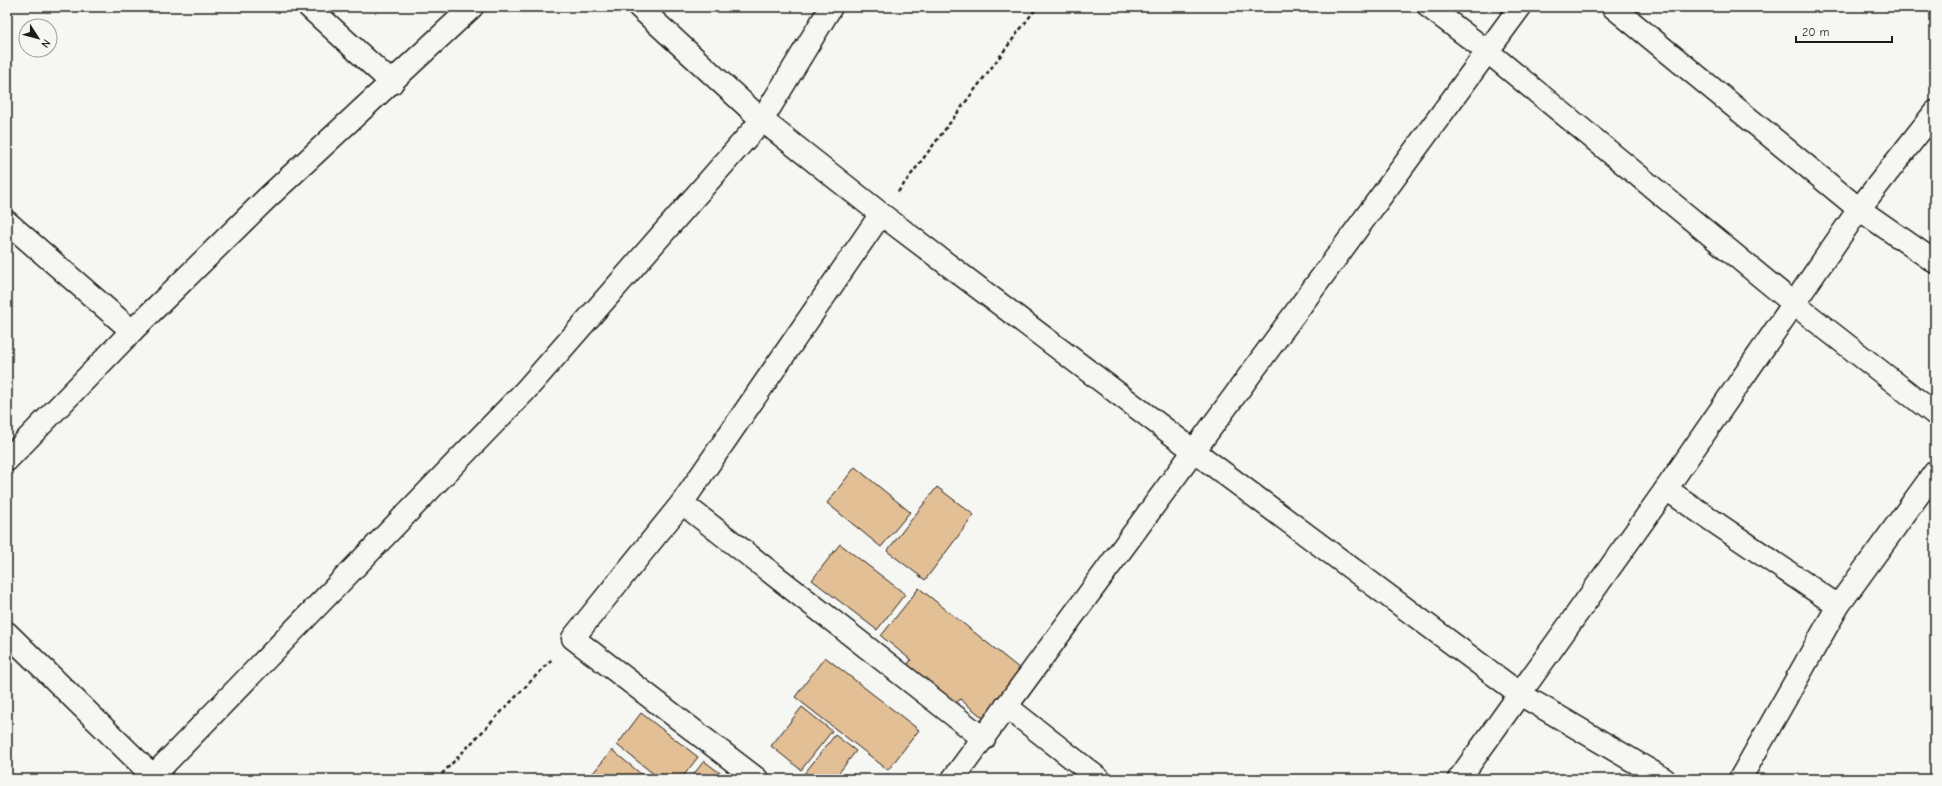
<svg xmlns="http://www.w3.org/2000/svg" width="1942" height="786" font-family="'Comic Neue',sans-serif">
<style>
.building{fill:#e3bf95;stroke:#1c1c1c}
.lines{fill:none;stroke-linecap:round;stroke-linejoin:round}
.street-casing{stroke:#1c1c1c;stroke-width:25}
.path{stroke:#1c1c1c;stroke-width:2.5;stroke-dasharray:4 3;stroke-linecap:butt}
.street{stroke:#f6f6f2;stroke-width:22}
</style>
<rect width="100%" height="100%" fill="#f6f6f2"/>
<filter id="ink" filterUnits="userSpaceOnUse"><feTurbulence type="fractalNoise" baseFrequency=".025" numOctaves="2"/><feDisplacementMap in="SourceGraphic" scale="8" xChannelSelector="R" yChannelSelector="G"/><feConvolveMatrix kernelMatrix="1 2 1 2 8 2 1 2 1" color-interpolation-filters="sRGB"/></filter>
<g filter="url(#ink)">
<!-- building -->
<g class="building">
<path d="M855,467l55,45 -29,35 -54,-44z"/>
<path d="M937,487l37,28 -49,65 -38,-29z"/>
<path d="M840,544l65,50 -28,36 -65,-50z"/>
<path d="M919,588l106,85 -38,48 -27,-22 -5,6 -49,-38 5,-7 -30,-24z"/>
<path d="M825,657l94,73 -31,40 -93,-73z"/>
<path d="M802,707l30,24 -31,39 -30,-24z"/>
<path d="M641,713l57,44 -17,22h-21l-43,-34z"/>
<path d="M835,735l21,16 -22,28h-34z"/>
<path d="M612,750l35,29h-59z"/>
<path d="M704,761l24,18h-38z"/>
</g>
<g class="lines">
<defs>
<g id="street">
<path d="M309,7l83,76"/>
<path d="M639,7l123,113 119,94 313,237 326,243 144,85"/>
<path d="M1429,7l58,44 306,252 142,111"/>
<path d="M1613,7l246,202 76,53"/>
<path d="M7,222l125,109"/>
<path d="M7,460l125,-129 134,-132 206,-192"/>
<path d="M1666,489l172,117"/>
<path d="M682,503l302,236"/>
<path d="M7,633l149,146"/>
<path d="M1006,706l93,73"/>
<path d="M150,779l375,-388 237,-271 69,-113"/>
<path d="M757,779l-184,-141 109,-135 199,-289"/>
<path d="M953,779l567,-772"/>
<path d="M1459,779l207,-290 193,-280 76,-97"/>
<path d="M1740,779l98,-173 97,-134"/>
</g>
</defs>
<!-- street casing -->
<use href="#street" class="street-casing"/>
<!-- path -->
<g class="path">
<path d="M898,192l139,-185"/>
<path d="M437,779l116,-121"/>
</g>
<!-- street -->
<use href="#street" class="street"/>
</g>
</g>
<!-- margin -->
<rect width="1942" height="786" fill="none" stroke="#f6f6f2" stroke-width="24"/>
<rect x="12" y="12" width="1918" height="762" fill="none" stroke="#1c1c1c" stroke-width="1.5" filter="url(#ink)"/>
<!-- north arrow -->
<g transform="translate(38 38) rotate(126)"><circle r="19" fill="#f6f6f2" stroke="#9f9f9c"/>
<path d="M0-3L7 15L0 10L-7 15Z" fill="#1c1c1c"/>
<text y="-6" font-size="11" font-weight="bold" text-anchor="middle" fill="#1c1c1c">N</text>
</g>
<!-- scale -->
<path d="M1796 36v6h96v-6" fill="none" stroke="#1c1c1c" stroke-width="2"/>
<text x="1802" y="36" font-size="12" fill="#1c1c1c" stroke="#f6f6f2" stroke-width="3" paint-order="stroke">20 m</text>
</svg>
